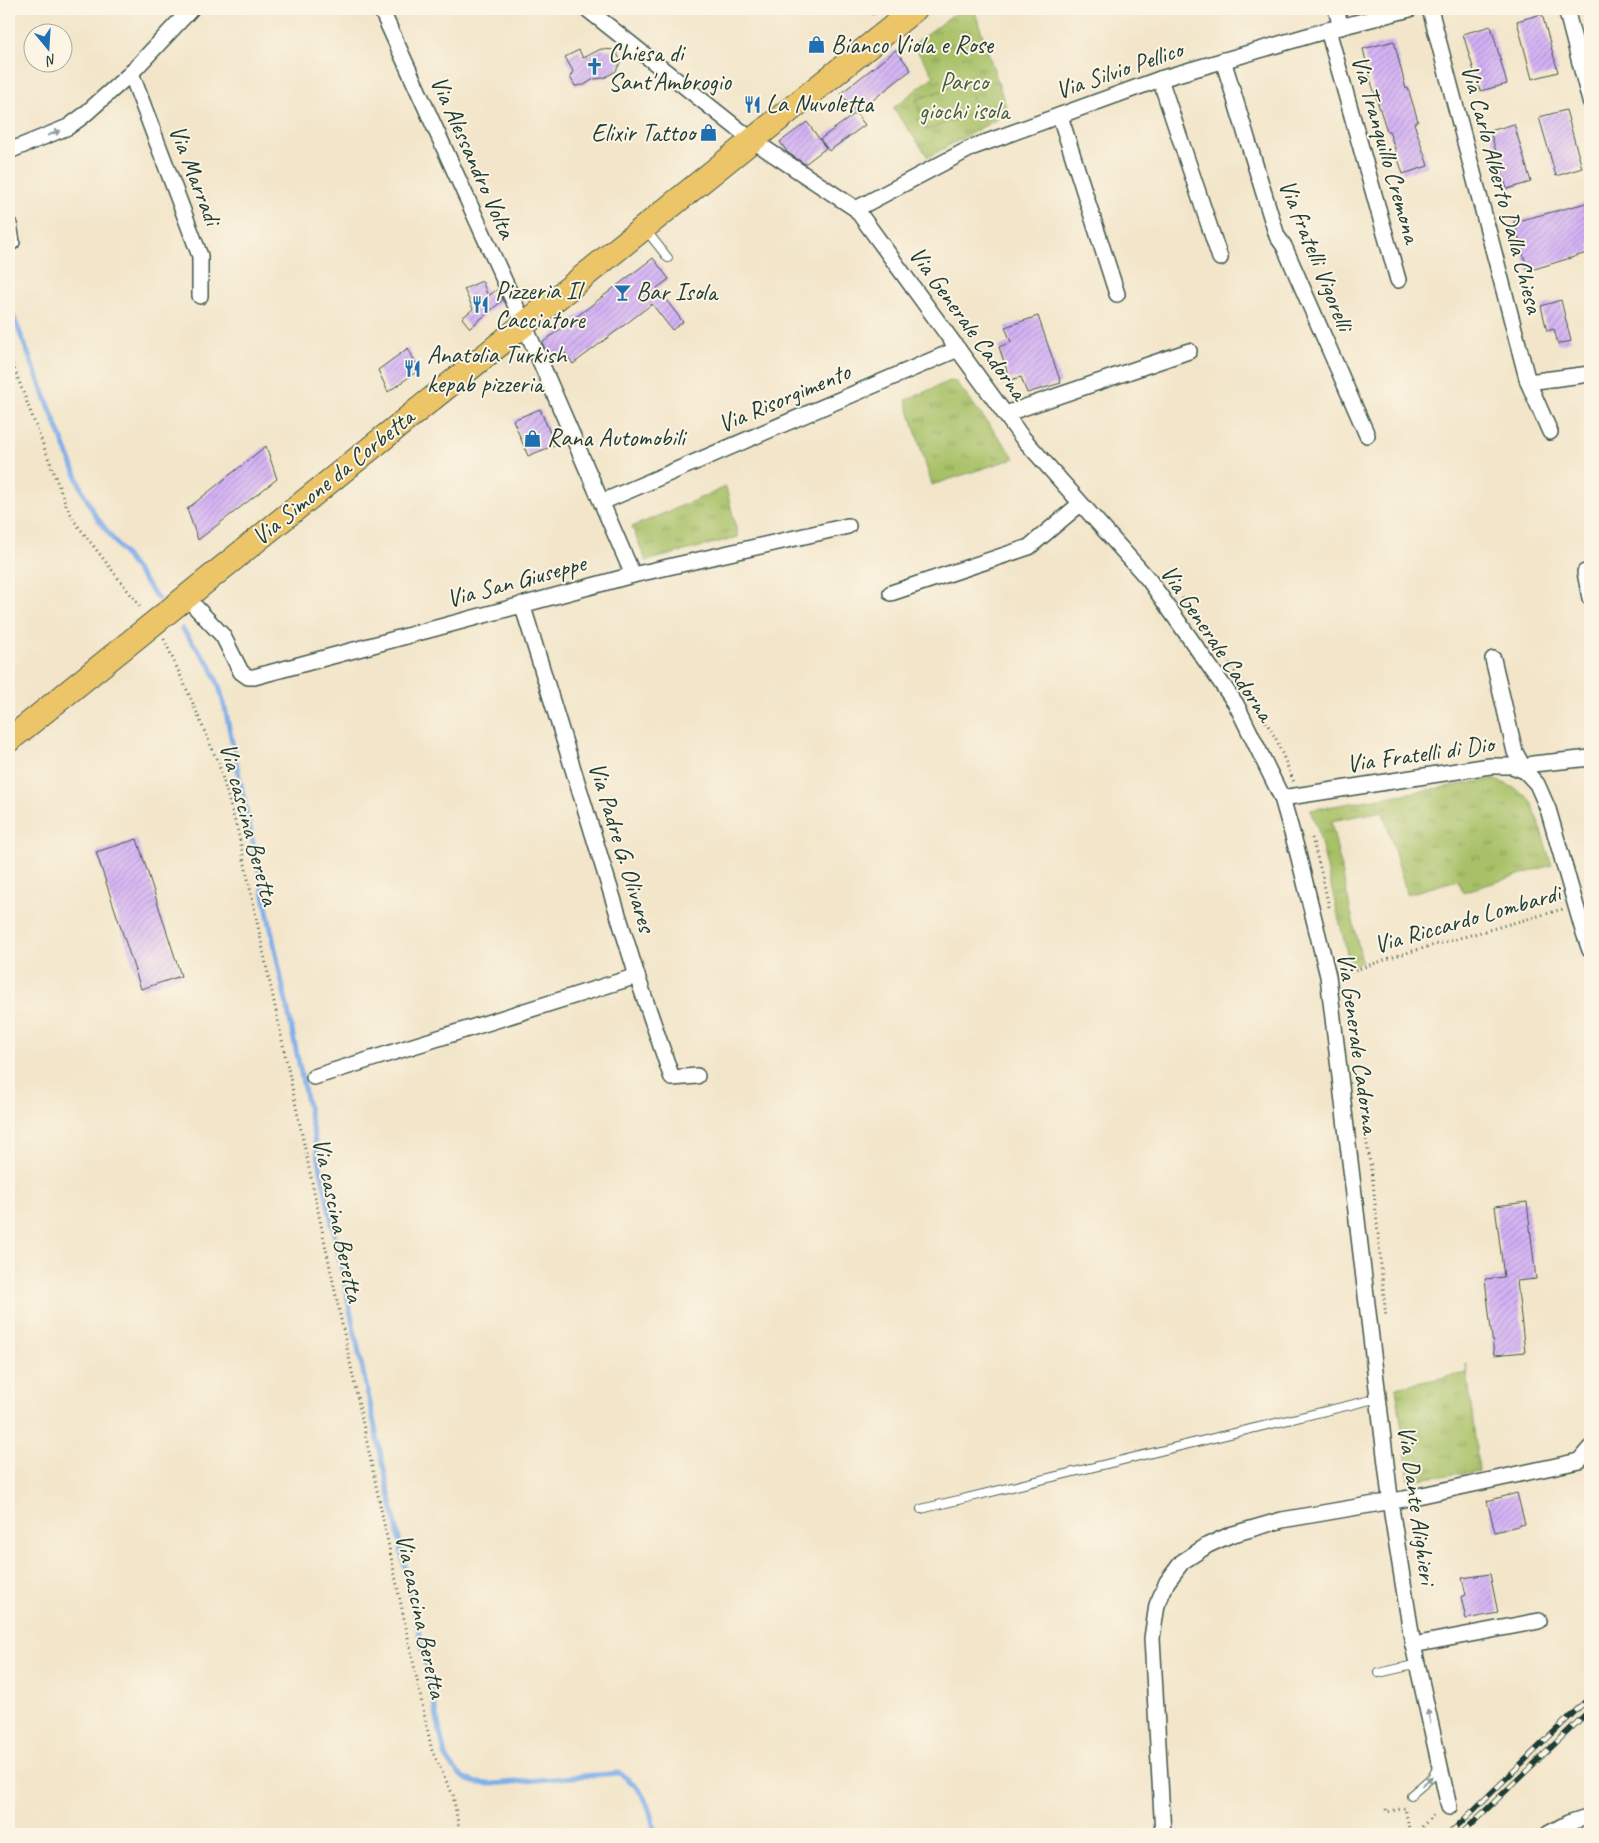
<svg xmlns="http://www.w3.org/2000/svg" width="1599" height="1843" font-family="Caveat,sans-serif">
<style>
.grass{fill:url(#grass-tufts);stroke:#647f4e}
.pitch{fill:#a8c167;stroke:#647f4e}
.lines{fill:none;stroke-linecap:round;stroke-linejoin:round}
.stream{stroke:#7fade9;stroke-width:5}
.building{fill:url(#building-hatch)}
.lane-casing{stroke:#3f564a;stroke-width:10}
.street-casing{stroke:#3f564a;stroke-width:18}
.primary-casing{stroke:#3f564a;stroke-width:26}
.path{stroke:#3f564a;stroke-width:3;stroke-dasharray:1 4;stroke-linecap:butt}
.lane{stroke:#fff;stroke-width:8}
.street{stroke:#fff;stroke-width:15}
.primary{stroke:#edc569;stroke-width:24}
.rail-casing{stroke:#1f3d34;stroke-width:5.5}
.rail{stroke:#fcf5e5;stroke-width:4;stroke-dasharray:11;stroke-linecap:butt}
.oneway{fill:#8f9e9a}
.labels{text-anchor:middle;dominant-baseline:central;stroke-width:4;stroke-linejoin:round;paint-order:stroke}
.poi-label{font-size:25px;fill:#1f3d34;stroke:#fcf5e5;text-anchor:start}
.street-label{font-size:25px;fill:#1f3d34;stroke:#fcf5e5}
.park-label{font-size:25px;fill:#415e41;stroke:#fcf5e5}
</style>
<defs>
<pattern id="grass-tufts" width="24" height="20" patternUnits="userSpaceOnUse" patternTransform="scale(1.25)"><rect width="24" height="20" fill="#a8c167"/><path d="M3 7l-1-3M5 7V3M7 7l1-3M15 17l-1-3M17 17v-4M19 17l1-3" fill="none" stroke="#889e56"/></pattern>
<pattern id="building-hatch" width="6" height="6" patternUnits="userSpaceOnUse" patternTransform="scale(1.25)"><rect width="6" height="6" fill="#d3b0f6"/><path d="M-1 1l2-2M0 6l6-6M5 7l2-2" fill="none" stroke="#ab90c8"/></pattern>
</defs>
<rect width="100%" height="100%" fill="#fcf5e5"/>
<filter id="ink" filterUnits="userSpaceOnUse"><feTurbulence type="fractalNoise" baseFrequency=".02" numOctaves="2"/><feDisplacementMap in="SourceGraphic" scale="10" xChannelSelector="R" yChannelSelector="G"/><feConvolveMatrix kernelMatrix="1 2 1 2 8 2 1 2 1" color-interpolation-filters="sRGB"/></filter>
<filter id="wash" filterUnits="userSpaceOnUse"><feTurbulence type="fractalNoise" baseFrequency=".0096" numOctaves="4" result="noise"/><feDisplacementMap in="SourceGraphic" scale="20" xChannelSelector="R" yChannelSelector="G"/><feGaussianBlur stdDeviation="1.12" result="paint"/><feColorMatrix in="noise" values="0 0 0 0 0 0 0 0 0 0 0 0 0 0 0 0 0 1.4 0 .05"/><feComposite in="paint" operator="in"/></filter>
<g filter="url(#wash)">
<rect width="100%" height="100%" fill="#f2e5c9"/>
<!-- grass -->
<g class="grass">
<path d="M960,9h14l34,104 -80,44 -35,-49 41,-32 -21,-31z"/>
<path d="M950,381l6,1 59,76 -83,27 -26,-85z"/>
<path d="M726,487l12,50 -92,24 -14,-34z"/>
<path d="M1492,779c15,5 31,11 40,24l20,62 -89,27 -5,-12 -51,14 -24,-83 -52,10 31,141 -12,4 -32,-136 -8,-20z"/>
<path d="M1466,1364l13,107 -70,9 -13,-93 71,-14z"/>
</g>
<!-- pitch -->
<path class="pitch" d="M966,81l12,30 -51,19 -11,-30z"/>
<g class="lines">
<!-- stream -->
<g class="stream">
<path d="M9,305l73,185 13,25 63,84"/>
<path d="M182,629l28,36 9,21 6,22 132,635 88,412c12,21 22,29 47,29l127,-11c26,16 31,33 36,61"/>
</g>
</g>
<g id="blocks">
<!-- building -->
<g class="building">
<path d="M1542,14l16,58 -26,7 -15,-58z"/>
<path d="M1491,26l16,58 -27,7 -17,-57z"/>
<path d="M1394,41l12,48 2,-1 10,33 -4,2 14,43 -25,8 -14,-43h-2l-15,-46 -9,-36z"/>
<path d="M601,49l14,1 6,11 -5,10 -12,7 -10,1 -10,6 -9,1 -5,-9 3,-6 -8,-14 14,-7 4,8z"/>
<path d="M896,50l15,20 -55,43 -15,-20z"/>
<path d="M1566,110l16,58 -26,8 -17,-59z"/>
<path d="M856,113l9,12 -36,26 -9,-12z"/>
<path d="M807,122l19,26 -21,16 -17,-11 -8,-11z"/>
<path d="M1514,124l17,58 -24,7 -17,-58z"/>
<path d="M1590,202v50l-62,19 -14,-49z"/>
<path d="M653,258l16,21 -12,9 26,34 -11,8 -20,-26 -79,60 -8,-11 -13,9 -10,-19z"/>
<path d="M482,281l6,15 10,-7 5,11 -33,28 -8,-10 11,-9 -9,-20z"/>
<path d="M1561,300l10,41 -13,3 -4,-15 -7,2 -6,-25z"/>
<path d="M1038,316l23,67 -34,10 -6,-16 -11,3 -11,-33 12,-5 -6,-15z"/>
<path d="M408,348l11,22 -31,22 -10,-22z"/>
<path d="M540,409l15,36 -27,11 -15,-36z"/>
<path d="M266,446l11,33 -79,61 -11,-31z"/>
<path d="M137,839l44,137 -40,13 -45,-137z"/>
<path d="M1527,1202l9,77 -19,2 8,71 -31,3 -9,-76 19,-2 -9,-71z"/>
<path d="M1517,1493l8,31 -30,8 -8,-31z"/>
<path d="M1490,1574l8,39 -32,6 -5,-22 5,-2 -4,-17z"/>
</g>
</g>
</g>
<g filter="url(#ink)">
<use href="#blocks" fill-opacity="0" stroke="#3f564a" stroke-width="1"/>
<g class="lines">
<defs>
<g id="lane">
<path d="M646,230l22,28"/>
<path d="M921,1509l458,-111"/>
<path d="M1379,1673l39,-9"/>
<path d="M1411,1795l22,-19 5,-10"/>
</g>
<g id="street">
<path d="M587,9l165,131 104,69 165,227 128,144 87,124 46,94 16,56 30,122 64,538 21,131 36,162"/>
<path d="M1336,9l5,18"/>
<path d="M1430,9l98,373 62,-8"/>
<path d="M1566,9l24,92"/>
<path d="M1328,30l70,250"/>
<path d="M1223,60l54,176 7,10 83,189"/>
<path d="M131,73l69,183v40"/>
<path d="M1160,79l60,179"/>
<path d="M1060,116l57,178"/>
<path d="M9,151l59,-24 15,-11 48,-43 60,-64"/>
<path d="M856,209l117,-62 187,-68 168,-49 82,-21"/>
<path d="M9,224l3,18"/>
<path d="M1528,382l22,50"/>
<path d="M1005,414l184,-63"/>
<path d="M602,502l356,-153"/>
<path d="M1585,572l5,26"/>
<path d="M633,575l215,-49"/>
<path d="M891,593l138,-46 51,-43"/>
<path d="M185,596l38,40 18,36 7,5h6l379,-102 -109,-251 -143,-315"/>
<path d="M522,604l115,372 35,102 25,-2"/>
<path d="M1493,659l22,93 10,19 12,13 11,25 34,118 8,23"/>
<path d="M1282,798l208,-32h22l13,5 8,-7 57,-6"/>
<path d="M314,1077l323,-101"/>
<path d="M1413,1645l126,-24"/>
<path d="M1163,1834l-11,-196 5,-33 10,-23 15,-20 26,-17 22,-10 52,-15 122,-21 175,-38 11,-13"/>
<path d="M1548,1834l20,-11 22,-7"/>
</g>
<path id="primary" d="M9,740l906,-731"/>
</defs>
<!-- lane casing -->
<use href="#lane" class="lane-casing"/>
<!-- street casing -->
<use href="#street" class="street-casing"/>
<!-- primary casing -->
<use href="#primary" class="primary-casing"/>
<!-- path -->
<g class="path">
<path d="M871,9l2,6"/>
<path d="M9,355l57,150 9,17 67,87"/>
<path d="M1182,598l25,32 41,61"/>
<path d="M164,639l27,60 28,66 20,71 193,915 21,44 7,39"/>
<path d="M1253,700l23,39 18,43"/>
<path d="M1312,838l10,37 7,32"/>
<path d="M1341,975l58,-20 164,-46"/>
<path d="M1360,1100l13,82 13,136"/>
<path d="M1386,1809l1,3 18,-4 5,26"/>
<path d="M1415,1834l20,-21"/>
</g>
<!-- lane -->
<use href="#lane" class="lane"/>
<!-- street -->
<use href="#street" class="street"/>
<!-- primary -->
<use href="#primary" class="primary"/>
<defs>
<g id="rail">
<path d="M1449,1834l141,-137"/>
<path d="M1461,1834l129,-124"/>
</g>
</defs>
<!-- rail casing -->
<use href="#rail" class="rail-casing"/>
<!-- rail -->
<use href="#rail" class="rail"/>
</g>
<!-- one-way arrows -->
<defs><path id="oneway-solid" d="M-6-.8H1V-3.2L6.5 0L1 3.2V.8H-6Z" transform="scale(1.25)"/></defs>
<g class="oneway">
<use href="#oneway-solid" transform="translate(54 133) rotate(-22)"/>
<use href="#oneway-solid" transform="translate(1429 1716) rotate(-102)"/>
<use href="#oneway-solid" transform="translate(1427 1781) rotate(-43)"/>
</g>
</g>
<!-- icons -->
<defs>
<symbol id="shop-bare" viewBox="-9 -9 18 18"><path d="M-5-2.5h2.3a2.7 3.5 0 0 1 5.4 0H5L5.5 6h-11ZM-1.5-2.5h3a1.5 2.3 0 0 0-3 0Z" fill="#1f6fb2" stroke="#fcf5e5" stroke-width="2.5" paint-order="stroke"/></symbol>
<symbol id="church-bare" viewBox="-9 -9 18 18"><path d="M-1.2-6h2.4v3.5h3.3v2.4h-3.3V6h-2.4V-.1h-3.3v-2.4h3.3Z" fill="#1f6fb2" stroke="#fcf5e5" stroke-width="2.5" paint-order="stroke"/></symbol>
<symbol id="restaurant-bare" viewBox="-9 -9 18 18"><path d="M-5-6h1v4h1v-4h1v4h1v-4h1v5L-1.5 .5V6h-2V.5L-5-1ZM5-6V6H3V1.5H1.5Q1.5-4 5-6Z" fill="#1f6fb2" stroke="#fcf5e5" stroke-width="2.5" paint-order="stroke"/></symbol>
<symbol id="bar-bare" viewBox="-9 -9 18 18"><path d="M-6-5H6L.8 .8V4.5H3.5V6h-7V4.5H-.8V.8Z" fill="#1f6fb2" stroke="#fcf5e5" stroke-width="2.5" paint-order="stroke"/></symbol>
</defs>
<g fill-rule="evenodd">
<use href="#shop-bare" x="804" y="32" width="25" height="25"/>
<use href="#church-bare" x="582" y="54" width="25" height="25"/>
<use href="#restaurant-bare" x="740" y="92" width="25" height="25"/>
<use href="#shop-bare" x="696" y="120" width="25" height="25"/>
<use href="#bar-bare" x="610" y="280" width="25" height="25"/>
<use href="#restaurant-bare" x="468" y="292" width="25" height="25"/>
<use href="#restaurant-bare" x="400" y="356" width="25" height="25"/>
<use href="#shop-bare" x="520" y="426" width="25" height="25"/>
</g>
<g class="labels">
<!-- poi labels -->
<g class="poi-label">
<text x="831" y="45">Bianco Viola e Rose</text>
<text x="608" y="53">Chiesa di<tspan x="608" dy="29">Sant'Ambrogio</tspan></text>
<text x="766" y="104">La Nuvoletta</text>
<text x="695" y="133" text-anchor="end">Elixir Tattoo</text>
<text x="495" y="291">Pizzeria Il<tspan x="495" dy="29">Cacciatore</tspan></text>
<text x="636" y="292">Bar Isola</text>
<text x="427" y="355">Anatolia Turkish<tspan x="427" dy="29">kepab pizzeria</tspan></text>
<text x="547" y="438">Rana Automobili</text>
</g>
<!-- street labels -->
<g class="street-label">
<text transform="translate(1119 70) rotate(-19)">Via Silvio Pellico</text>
<text transform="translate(1386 149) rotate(74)">Via Tranquillo Cremona</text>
<text transform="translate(473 157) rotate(66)">Via Alessandro Volta</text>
<text transform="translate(195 175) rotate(69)">Via Marradi</text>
<text transform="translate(1502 189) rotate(75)">Via Carlo Alberto Dalla Chiesa</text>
<text transform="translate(1316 255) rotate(68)">Via fratelli Vigorelli</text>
<text transform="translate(968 323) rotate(54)">Via Generale Cadorna</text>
<text transform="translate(784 398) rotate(-23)">Via Risorgimento</text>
<text transform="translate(333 477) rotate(-39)">Via Simone da Corbetta</text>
<text transform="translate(516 581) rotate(-15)">Via San Giuseppe</text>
<text transform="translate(1217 643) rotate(56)">Via Generale Cadorna</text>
<text transform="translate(1420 754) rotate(-8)">Via Fratelli di Dio</text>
<text transform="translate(249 824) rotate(75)">Via cascina Beretta</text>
<text transform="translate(622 847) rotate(73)">Via Padre G. Olivares</text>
<text transform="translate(1467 919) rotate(-16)">Via Riccardo Lombardi</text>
<text transform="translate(1358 1043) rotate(82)">Via Generale Cadorna</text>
<text transform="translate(338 1220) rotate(78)">Via cascina Beretta</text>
<text transform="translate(1417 1505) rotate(82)">Via Dante Alighieri</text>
<text transform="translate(421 1616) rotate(78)">Via cascina Beretta</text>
</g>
<!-- park labels -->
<g class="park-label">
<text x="964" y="82">Parco<tspan x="964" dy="29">giochi isola</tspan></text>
</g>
</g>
<!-- margin -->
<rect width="1599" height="1843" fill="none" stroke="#fcf5e5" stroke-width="30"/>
<!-- north arrow -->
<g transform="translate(48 48) rotate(162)"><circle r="24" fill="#fcf5e5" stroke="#a4ab9e"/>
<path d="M0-4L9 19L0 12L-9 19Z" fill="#1f6fb2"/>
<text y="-8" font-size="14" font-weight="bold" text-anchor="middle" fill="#1f3d34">N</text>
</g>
</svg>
